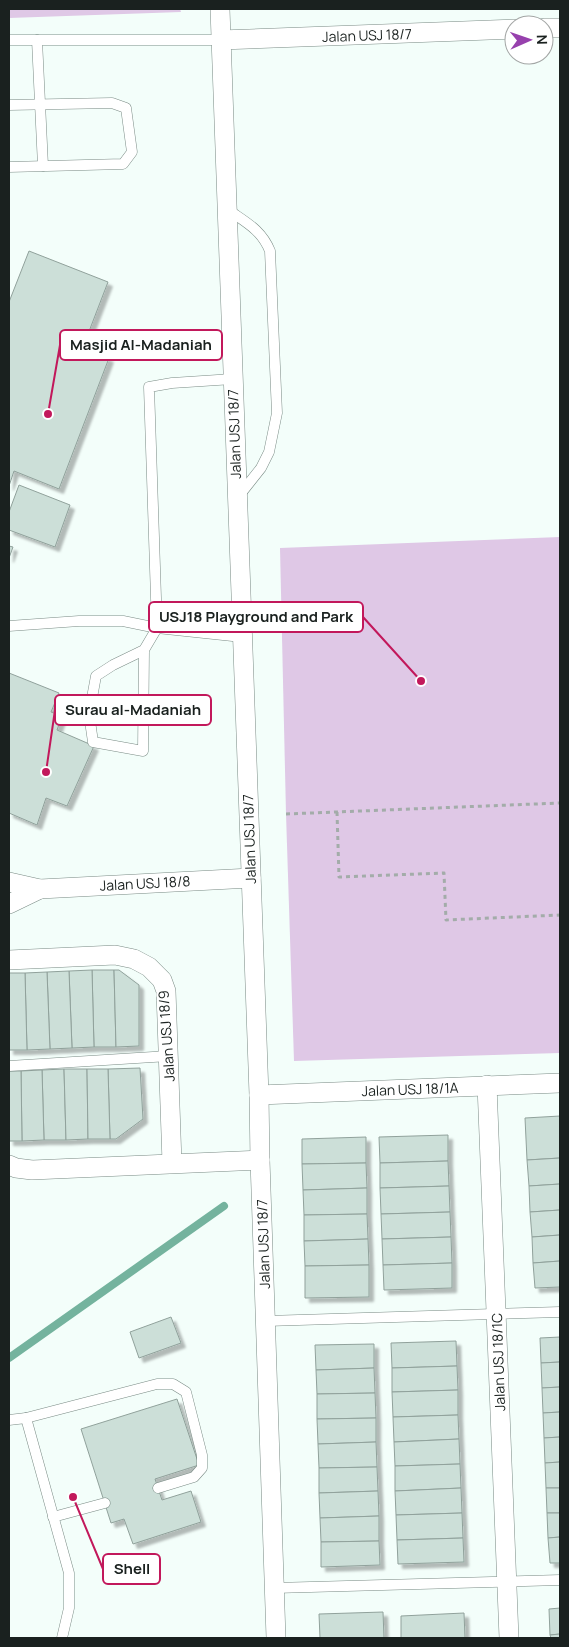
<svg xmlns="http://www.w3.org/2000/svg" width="569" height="1647" font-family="Manrope,sans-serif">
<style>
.green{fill:#dfc8e6}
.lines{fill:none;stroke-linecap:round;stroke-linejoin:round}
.stream{stroke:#74b39e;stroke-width:8}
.building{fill:#ccdfd8;stroke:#90a19b;filter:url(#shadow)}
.service-casing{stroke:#7a8b85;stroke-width:11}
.minor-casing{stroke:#7a8b85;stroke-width:20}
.path{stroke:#a3aca9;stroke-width:3;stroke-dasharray:4 4;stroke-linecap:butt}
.service{stroke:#fff;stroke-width:10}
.minor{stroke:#fff;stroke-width:19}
.labels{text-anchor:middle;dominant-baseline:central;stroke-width:4;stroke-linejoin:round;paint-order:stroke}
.street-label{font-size:14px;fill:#1a211f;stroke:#fff}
.leader{fill:none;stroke:#c2185b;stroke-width:2}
.callout-dot{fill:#c2185b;stroke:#fff;stroke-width:2}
.callout{fill:#fff;stroke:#c2185b;stroke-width:2}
.callout-label{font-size:15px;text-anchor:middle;font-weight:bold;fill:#1a211f}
</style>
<defs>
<filter id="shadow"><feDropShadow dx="4.5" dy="4.5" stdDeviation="1" flood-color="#0004"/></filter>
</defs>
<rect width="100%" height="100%" fill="#f3fefa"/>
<!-- green -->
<g class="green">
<path d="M9,9h171l1,3 -172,6z"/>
<path d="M560,537v516l-266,8 -8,-247 -6,-266z"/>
</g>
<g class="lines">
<!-- stream -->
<path class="stream" d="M9,1358l215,-152"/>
</g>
<!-- building -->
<g class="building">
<path d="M29,251l79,31 -25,65 26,11 -50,131 -45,-18 -5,15v-184z"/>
<path d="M19,485l51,20 -15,42 -46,-17v-18z"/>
<path d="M9,546l4,1 -4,11z"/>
<path d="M9,673l50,20 -8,19 11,4 -5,14 37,16 -27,60 -21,-8 -9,27 -28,-12z"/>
<path d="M92,970h22l2,77h-22z"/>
<path d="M92,970l2,77 -22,1 -3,-77z"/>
<path d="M114,970h5l20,15v61l-23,1z"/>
<path d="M69,971l3,77 -22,1 -3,-77z"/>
<path d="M47,972l3,77 -23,1 -2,-77z"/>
<path d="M9,973h16l2,77h-18z"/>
<path d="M140,1068l3,51 -27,20h-6l-2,-70z"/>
<path d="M64,1069l2,71h-22l-2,-70z"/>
<path d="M64,1069h23l1,70 -22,1z"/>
<path d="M87,1069h21l2,70h-22z"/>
<path d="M42,1070l2,70 -22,1 -1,-70z"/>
<path d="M9,1071h12l1,70h-13z"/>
<path d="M560,1116v42l-33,2 -2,-42z"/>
<path d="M448,1135v26l-68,2 -1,-26z"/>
<path d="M366,1137v26l-64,1v-25z"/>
<path d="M560,1158v26l-31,2 -2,-26z"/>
<path d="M448,1161l1,25 -69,2v-25z"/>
<path d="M366,1163l1,25 -64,2 -1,-26z"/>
<path d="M560,1184v26l-30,2 -1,-26z"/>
<path d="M449,1186l1,26 -69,2 -1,-26z"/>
<path d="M367,1188v26l-63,1 -1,-25z"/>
<path d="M560,1210v25l-28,2 -2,-25z"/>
<path d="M450,1212l1,25 -69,2 -1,-25z"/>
<path d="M367,1214l1,25 -64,2v-26z"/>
<path d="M560,1235v26l-27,2 -1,-26z"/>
<path d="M451,1237l1,26 -69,2 -1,-26z"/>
<path d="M368,1239l1,26 -64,1 -1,-25z"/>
<path d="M560,1261v26l-25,1 -2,-25z"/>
<path d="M452,1263v25l-68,2 -1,-25z"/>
<path d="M369,1265v32l-64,1v-32z"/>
<path d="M171,1317l10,26 -42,15 -9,-26z"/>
<path d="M560,1337v25l-19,1 -1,-25z"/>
<path d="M456,1341l1,25 -65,2 -1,-25z"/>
<path d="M374,1344v24l-58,2 -1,-25z"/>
<path d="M560,1362v25l-18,1 -1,-25z"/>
<path d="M457,1366l1,24 -66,2v-24z"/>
<path d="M374,1368l1,25 -58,1 -1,-24z"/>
<path d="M560,1387v25l-17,1 -1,-25z"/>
<path d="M458,1390v25l-65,2 -1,-25z"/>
<path d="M375,1393l1,25 -59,1v-25z"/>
<path d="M177,1399l22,66 -44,14 7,21 29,-9 10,31 -68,22 -9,-25 -13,4 -30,-94z"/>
<path d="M560,1412v25l-16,1 -1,-25z"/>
<path d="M458,1415l1,24 -65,3 -1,-25z"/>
<path d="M376,1418v24l-58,2 -1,-25z"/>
<path d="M560,1437v25l-15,1 -1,-25z"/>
<path d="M459,1439l1,25 -65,2 -1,-24z"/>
<path d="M376,1442l1,25 -58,1 -1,-24z"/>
<path d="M560,1462v26h-14l-1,-25z"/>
<path d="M460,1464l1,24 -66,3v-25z"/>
<path d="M377,1467l1,24 -59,2v-25z"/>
<path d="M461,1488l1,25 -66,2 -1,-24z"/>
<path d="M546,1488h14v25h-13z"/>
<path d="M378,1491l1,25 -59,2 -1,-25z"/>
<path d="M462,1513l1,25 -66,2 -1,-25z"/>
<path d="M547,1513h13v24l-12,1z"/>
<path d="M379,1516v25l-58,1 -1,-24z"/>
<path d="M560,1537v26h-10l-2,-25z"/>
<path d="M463,1538l1,24 -66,2 -1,-24z"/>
<path d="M379,1541l1,24 -59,2v-25z"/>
<path d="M560,1608v26l-10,1 -1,-26z"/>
<path d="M383,1612l1,26h-64l-1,-24z"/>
<path d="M464,1613l1,25h-64v-22z"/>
<path d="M560,1634v4h-9l-1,-3z"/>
</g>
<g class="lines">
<defs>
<g id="service">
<path d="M9,40h211"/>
<path d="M37,40l6,126"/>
<path d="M9,105l103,-2 14,5 6,44 -9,12 -114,3"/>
<path d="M227,209c18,13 34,20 43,42l7,162 -8,39 -8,16 -23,29"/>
<path d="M9,626l70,-5h44l34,7 85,9"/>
<path d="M144,650l-31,15 -17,11 -7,38 4,28 50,9 1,-101 13,-22 -8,-241 23,-4 61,-4"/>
<path d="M9,1066l160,-10"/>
<path d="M266,1321l294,-9"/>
<path d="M26,1418l131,-34h16l13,8 16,63v13l-8,9 -36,11"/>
<path d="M9,1420l17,-2 43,155v35l-7,30"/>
<path d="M53,1517l52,-14"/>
<path d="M274,1588l286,-8"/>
</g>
<g id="minor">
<path d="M220,9l39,1086 1,65 16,478"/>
<path d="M544,28h16"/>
<path d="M220,40l294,-11"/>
<path d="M9,882l31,7 211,-11"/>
<path d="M9,904l31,-15"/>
<path d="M9,960l106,-5 19,4 15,8 13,13 4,11 6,172"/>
<path d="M487,1085l22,553"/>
<path d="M259,1095l301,-12"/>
<path d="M9,1165l7,3 16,2 228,-10"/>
</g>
</defs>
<!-- service casing -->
<use href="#service" class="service-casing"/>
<!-- minor casing -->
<use href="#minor" class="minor-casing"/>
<!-- path -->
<g class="path">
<path d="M337,812l2,65 105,-4 2,47 114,-5"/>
<path d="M286,814l274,-11"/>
</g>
<!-- service -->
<use href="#service" class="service"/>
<!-- minor -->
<use href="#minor" class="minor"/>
</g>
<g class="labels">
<!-- street labels -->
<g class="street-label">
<text transform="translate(367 35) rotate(-2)">Jalan USJ 18/7</text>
<text transform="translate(234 434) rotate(-92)">Jalan USJ 18/7</text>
<text transform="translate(249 839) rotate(-92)">Jalan USJ 18/7</text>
<text transform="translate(145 883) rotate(-3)">Jalan USJ 18/8</text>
<text transform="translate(166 1036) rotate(-94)">Jalan USJ 18/9</text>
<text transform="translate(410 1089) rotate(-2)">Jalan USJ 18/1A</text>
<text transform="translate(263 1244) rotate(-92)">Jalan USJ 18/7</text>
<text transform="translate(498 1362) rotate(-92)">Jalan USJ 18/1C</text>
</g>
</g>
<!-- callouts -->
<path class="leader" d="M48 414L60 345M421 681L363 617M46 772L55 710M73 1497L103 1569"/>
<g class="callout-dot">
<circle cx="48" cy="414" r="5"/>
<circle cx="421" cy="681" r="5"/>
<circle cx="46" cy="772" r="5"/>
<circle cx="73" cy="1497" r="5"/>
</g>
<g class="callout">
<rect x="60" y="330" width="162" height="30" rx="5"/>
<rect x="149" y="602" width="214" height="30" rx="5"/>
<rect x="55" y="695" width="156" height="30" rx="5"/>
<rect x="103" y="1554" width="57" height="30" rx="5"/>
</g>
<g class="callout-label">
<text x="141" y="350">Masjid Al-Madaniah</text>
<text x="256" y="622">USJ18 Playground and Park</text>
<text x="133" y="715">Surau al-Madaniah</text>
<text x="132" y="1574">Shell</text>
</g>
<!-- border -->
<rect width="569" height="1647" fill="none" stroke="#1a211f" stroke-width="20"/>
<!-- north arrow -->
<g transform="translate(529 40) rotate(88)"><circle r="24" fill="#ffffff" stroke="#a3a6a5"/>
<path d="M0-4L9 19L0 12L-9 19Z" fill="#9741ad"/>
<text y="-8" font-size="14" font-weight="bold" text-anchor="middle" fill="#1a211f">N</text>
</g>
</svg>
